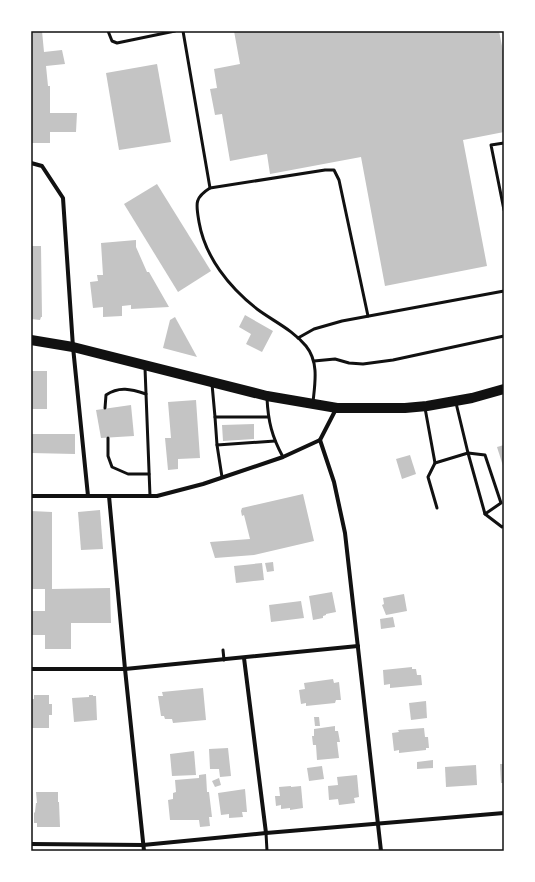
<svg xmlns="http://www.w3.org/2000/svg" width="535" height="882" font-family="'Nunito Sans',sans-serif">
<style>
.building{fill:#c4c4c4}
.lines{fill:none;stroke-linecap:round;stroke-linejoin:round}
.service{stroke:#111;stroke-width:3}
.minor{stroke:#111;stroke-width:4}
.primary{stroke:#111;stroke-width:10}
.neatline{fill:none;stroke:#111;stroke-width:1.5}
</style>
<rect width="100%" height="100%" fill="#fff"/>
<!-- building -->
<g class="building">
<path d="M31,31h11l2,21 18,-2 3,14 -19,2 2,20h2v27h27l-1,19h-26v11h-19z"/>
<path d="M234,31h265l5,25v76l-41,8 24,126 -102,20 -24,-129 -91,17 -3,-20 -37,7 -8,-47 -7,1 -5,-26 7,-1 -3,-19 26,-5z"/>
<path d="M157,64l14,78 -52,8 -13,-77z"/>
<path d="M157,184l54,87 -33,21 -54,-88z"/>
<path d="M136,240v7l11,25h2l20,35 -38,2v-4l-9,1v10l-19,1v-10l-10,1 -3,-26 8,-1 -1,-6h6l-2,-32z"/>
<path d="M31,246h10l1,71h-1l-1,3 -9,-1z"/>
<path d="M245,315l28,16 -11,21 -16,-8 5,-10 -12,-7z"/>
<path d="M175,317l16,29 6,11 -34,-9 7,-28z"/>
<rect x="31" y="371" width="16" height="38"/>
<path d="M196,400l4,58 -22,1v10l-10,1 -3,-32h6l-3,-36z"/>
<path d="M131,405l3,31 -33,2 -5,-28z"/>
<path d="M254,424v15l-31,2 -1,-16z"/>
<path d="M31,434h44v20l-44,-1z"/>
<path d="M504,445v24l-7,-22z"/>
<path d="M410,455l6,19 -14,5 -6,-20z"/>
<path d="M303,494l11,47 -60,14 -39,3 -5,-16 40,-3 -6,-24 -2,1 -1,-5 1,-3z"/>
<path d="M100,510l3,39 -22,1 -3,-38z"/>
<path d="M31,511l21,1v77l58,-1 1,35h-40v26h-26v-14h-14v-24h14v-22h-14z"/>
<path d="M273,562l1,9 -7,1 -2,-9z"/>
<path d="M262,563l2,17 -28,3 -2,-17z"/>
<path d="M332,592l4,20 -10,2v1l-3,1v2l-10,2 -4,-24z"/>
<path d="M404,594l3,17 -21,4 -4,-10 2,-1 -1,-6z"/>
<path d="M301,601l3,17 -33,4 -2,-17z"/>
<path d="M393,617l2,10 -14,2 -1,-10z"/>
<path d="M412,667v2h4l1,6h4l1,10 -32,3v-4l-6,1 -1,-15z"/>
<path d="M333,679l1,4 5,-1 2,18h-5l-1,3 -29,3v-3l-5,1 -2,-14 6,-1 -1,-6z"/>
<path d="M203,688l3,32 -33,3 -1,-4h-7l-1,-3h-3l-3,-20h5l-1,-4z"/>
<path d="M34,695h15v9h3v11h-3v13h-18v-29h3z"/>
<path d="M89,695h4v1h3l1,24 -23,2 -2,-24 17,-1z"/>
<path d="M426,701l1,17 -16,2 -2,-17z"/>
<path d="M314,717h5l1,9h-5z"/>
<path d="M335,726v5h3l2,11h-3l2,16 -22,2 -1,-15h-3l-1,-9h2v-7z"/>
<path d="M424,728l1,9h3l1,11h-3v2l-27,3v-3l-5,1 -2,-18 7,-1 -1,-2z"/>
<path d="M228,748l3,28 -11,1 -1,-8h-9l-1,-20z"/>
<path d="M194,751l2,24 -24,1 -2,-22z"/>
<path d="M433,760v8l-16,1v-7z"/>
<path d="M500,764h4v19h-3z"/>
<path d="M476,765l1,20 -31,2 -1,-20z"/>
<path d="M322,766l2,13 -15,2 -2,-13z"/>
<path d="M206,774l1,18h2l3,25h-3l1,9 -10,1 -1,-7h-29l-2,-20 5,-1v-6l3,-1 -1,-12 24,-2v-3z"/>
<path d="M357,775l2,22 -5,1 1,5 -16,2 -1,-6 -9,1 -1,-14 10,-1 -1,-8z"/>
<path d="M219,778l2,7 -6,2 -3,-6z"/>
<path d="M291,786v1l10,-1 2,22 -13,2v-2l-9,1v-4l-5,1 -1,-10h5l-1,-9z"/>
<path d="M245,789l2,23h-5l1,5 -14,1v-4l-8,1 -3,-22z"/>
<path d="M36,792h22v10h1l1,25h-23v-4h-3v-10l1,-1 1,-9h1z"/>
</g>
<g class="lines">
<!-- service -->
<g class="service">
<path d="M108,31l4,10 5,2 58,-12"/>
<path d="M183,31l27,157c-16,10 -14,16 -11,34 6,35 30,65 58,87 16,12 36,21 49,37 13,16 9,37 7,56"/>
<path d="M504,143l-13,2 13,65"/>
<path d="M210,188l115,-18h9l5,10 29,136"/>
<path d="M298,338l16,-9 28,-8 162,-30"/>
<path d="M314,361l21,-2 14,4 14,1 30,-4 111,-24"/>
<path d="M145,368l5,128"/>
<path d="M212,384l3,33h53"/>
<path d="M267,398c1,23 5,39 16,59"/>
<path d="M456,403l12,50 17,61 17,13 2,-1"/>
<path d="M105,408l1,-13c13,-9 25,-6 40,-1"/>
<path d="M425,408l10,55 33,-10 17,2 16,48 -16,11"/>
<path d="M215,417l2,28 58,-4"/>
<path d="M108,438v18l4,11 16,7h21"/>
<path d="M217,445l5,32"/>
<path d="M435,463l-7,14 9,31"/>
<path d="M223,650l1,10"/>
<path d="M266,833l1,18"/>
</g>
<!-- minor -->
<g class="minor">
<path d="M31,163l11,3 21,32 10,149 15,149"/>
<path d="M320,440l14,42 11,51 36,318"/>
<path d="M31,496h126l46,-12 80,-27 37,-17 16,-31"/>
<path d="M109,496l16,173 19,182"/>
<path d="M244,658l22,175"/>
<path d="M31,669h94l233,-23"/>
<path d="M31,844l112,1 123,-12 238,-20"/>
</g>
<!-- primary -->
<path class="primary" d="M31,340l42,7 194,49 70,12h68l22,-2 45,-8 32,-9"/>
</g>
<!-- border -->
<rect width="535" height="882" fill="none" stroke="#ffffff" stroke-width="64"/>
<rect x="32" y="32" width="471" height="818" class="neatline"/>
</svg>
